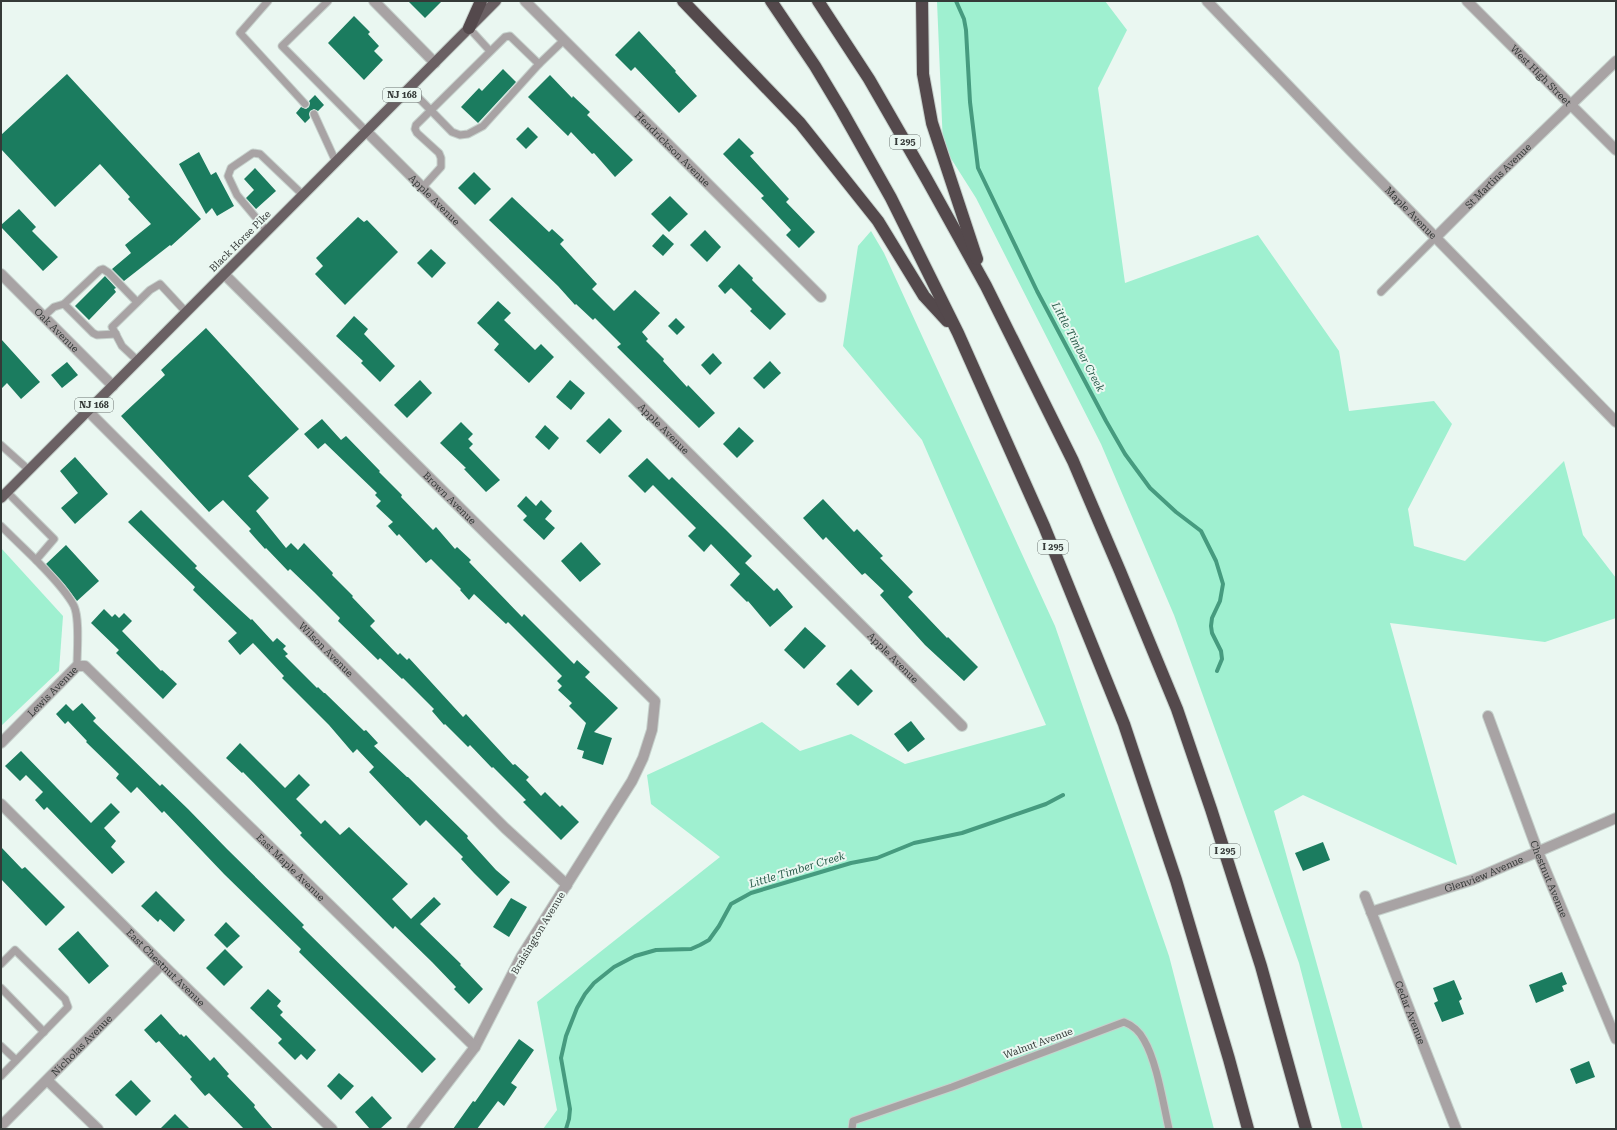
<svg xmlns="http://www.w3.org/2000/svg" width="1617" height="1130" font-family="'Roboto Serif',serif">
<style>
.green{fill:#9ff0d0}
.lines{fill:none;stroke-linecap:round;stroke-linejoin:round}
.stream{stroke:#469b7f;stroke-width:4}
.building{fill:#1b7c5f}
.service-casing{stroke:#c6d1cc;stroke-width:9}
.minor-casing{stroke:#c6d1cc;stroke-width:12}
.primary-casing{stroke:#c6d1cc;stroke-width:12}
.motorway-casing{stroke:#c6d1cc;stroke-width:14}
.service{stroke:#a8a3a4;stroke-width:7}
.minor{stroke:#a8a3a4;stroke-width:10}
.primary{stroke:#6a6063;stroke-width:10}
.motorway{stroke:#54494c;stroke-width:12}
.labels{text-anchor:middle;dominant-baseline:central;stroke-width:4;stroke-linejoin:round;paint-order:stroke}
.shield{fill:#eaf7f1;stroke:#6b7370;stroke-width:1}
.shield-label{font-size:9px;font-weight:bold;fill:#353a38}
.street-label{font-size:10px;fill:#353a38;stroke:#eaf7f1}
.water-label{font-size:11px;font-style:italic;fill:#2d5e4d;stroke:#eaf7f1}
</style>
<rect width="100%" height="100%" fill="#eaf7f1"/>
<!-- green -->
<g class="green">
<path d="M937,1h168l22,29 -29,58 27,195 133,-48 81,116 10,60 85,-10 18,23 -44,85 6,37 51,15 99,-100 19,74 33,43v40l-71,24 -155,-19 67,242 -154,-70 -29,16 89,318h-21l-43,-166 -125,-348 -73,-171 -125,-246 -33,-52z"/>
<path d="M871,231l13,22 171,373 114,330 45,173h-671l14,-19 -20,-108 183,-145 -69,-53 -4,-29 115,-53 38,29 51,-17 54,30 141,-39 -124,-285 -79,-94 15,-100z"/>
<path d="M1,548l62,68 -4,55 -58,55z"/>
</g>
<g class="lines">
<!-- stream -->
<g class="stream">
<path d="M956,1l8,18 2,11 4,72 8,66 59,123 69,130 19,33 25,34 26,24 25,19 15,30 7,23 -3,17 -8,17 -1,8 1,7 9,18 1,8 -5,12"/>
<path d="M566,1129l3,-10 1,-10 -9,-51 5,-22 11,-28 8,-14 9,-11 20,-16 21,-11 21,-6 35,-1 9,-4 9,-5 10,-14 12,-22 20,-11 100,-30 26,-5 37,-15 48,-10 84,-29 17,-9"/>
</g>
</g>
<!-- building -->
<g class="building">
<path d="M408,1h34l-17,17z"/>
<path d="M354,16l16,16 -2,2 11,12 -5,5 9,9 -19,20 -36,-37z"/>
<path d="M639,31l37,40 -1,1 22,24 -18,17 -44,-46 -4,4 -16,-16z"/>
<path d="M503,69l13,13 -38,41 -17,-16 18,-19 3,3z"/>
<path d="M67,74l134,145 -30,27 -1,-1 -46,36 -12,-12 19,-16 -6,-8 26,-21 -23,-25 2,-2 -30,-33 -45,43 -54,-58v-14z"/>
<path d="M550,75l22,23 1,-2 17,16 -3,3 46,45 -18,17 -21,-24 -2,1 -21,-22 -3,4 -40,-39z"/>
<path d="M315,95l9,10 -6,6 -4,-2 -4,2 -1,3 1,4 -5,5 -9,-10 5,-6 5,2 3,-2 1,-4 -1,-2z"/>
<path d="M528,127l10,10 -12,12 -10,-10z"/>
<path d="M739,138l15,15 -4,3 39,43 -3,3 29,30 -16,16 -13,-13 5,-5 -30,-32 3,-2 -41,-42z"/>
<path d="M199,152l12,23 5,-3 18,34 -17,10 -5,-8 -6,6 -27,-50z"/>
<path d="M255,168l21,23 -20,18 -10,-11 8,-8 -10,-11z"/>
<path d="M474,172l17,17 -16,16 -17,-17z"/>
<path d="M670,196l18,18 -19,18 -18,-18z"/>
<path d="M512,197l37,35 3,-3 12,11 -4,4 37,40 -5,5 22,22 21,-21 25,23 -18,19 6,7 -2,2 18,18 -1,2 24,26 1,-2 27,28 -16,15 -82,-81 4,-3 -26,-26 -2,2 -17,-16 -1,1 -17,-19 -69,-66z"/>
<path d="M19,209l17,18 -4,4 26,26 -15,14 -42,-44v-2z"/>
<path d="M358,217l6,5 3,-2 31,32 -53,53 -30,-31 8,-8 -7,-8z"/>
<path d="M705,230l16,17 -14,15 -17,-17z"/>
<path d="M663,234l11,10 -11,12 -11,-10z"/>
<path d="M431,249l15,14 -14,15 -15,-15z"/>
<path d="M739,264l14,14 -1,2 34,34 -16,16 -20,-19 2,-2 -21,-21 -6,6 -7,-8z"/>
<path d="M105,276l11,12 -2,1 2,3 -27,28 -14,-14z"/>
<path d="M498,301l13,12 -7,7 31,30 6,-6 13,13 -25,26 -35,-33 5,-6 -22,-21z"/>
<path d="M354,316l14,13 -4,5 31,32 -15,16 -19,-19 2,-2 -27,-25z"/>
<path d="M676,318l9,9 -8,8 -9,-9z"/>
<path d="M206,328l93,101 -51,47 21,22 -13,13 30,37 5,-5 7,7 6,-7 29,30 -1,2 21,21 -1,1 23,24 -5,5 28,29 2,-2 7,7 2,-2 54,59 3,-3 47,51 2,-1 14,13 -3,3 15,16 4,-4 15,15 2,-2 17,17 -18,18 -38,-38 3,-2 -33,-33 -1,1 -22,-23 -2,2 -23,-23 -1,1 -12,-14 2,-2 -31,-31 -1,1 -22,-21 -2,2 -40,-39 2,-3 -26,-26 -24,-23 -2,2 -22,-23 -1,1 -16,-18 2,-2 -28,-29 -14,12 -88,-96 44,-41 -4,-5z"/>
<path d="M1,339l39,43 -19,17 -14,-16 -6,6z"/>
<path d="M713,353l9,10 -12,12 -9,-10z"/>
<path d="M770,361l11,12 -17,16 -11,-11z"/>
<path d="M67,362l11,13 -16,13 -11,-13z"/>
<path d="M420,380l12,13 -25,25 -13,-13z"/>
<path d="M570,380l15,13 -14,17 -15,-13z"/>
<path d="M609,418l13,13 -22,23 -14,-13z"/>
<path d="M322,419l19,21 5,-4 34,35 -1,1 23,23 -1,2 32,33 3,-3 19,22 2,-2 14,13 -2,2 53,55 2,-3 50,50 3,-4 13,12 -5,5 33,31 -24,24 18,6 -9,27 -21,-7 2,-7 -7,-2 9,-26 -17,-17 3,-3 -14,-13 4,-4 -5,-5 5,-5 -54,-54 -2,2 -32,-30 -5,6 -9,-10 1,-1 -30,-30 -5,4 -27,-29 -2,2 -9,-10 5,-4 -17,-16 5,-5 -6,-6 2,-2 -52,-50 -7,6 -14,-15z"/>
<path d="M461,422l12,12 -5,5 5,5 -4,4 31,32 -14,12 -22,-23 2,-1 -26,-25z"/>
<path d="M545,425l14,13 -10,12 -14,-13z"/>
<path d="M739,427l15,14 -17,17 -14,-14z"/>
<path d="M75,457l33,37 -33,30 -14,-16 17,-15 -18,-22z"/>
<path d="M647,458l22,22 3,-3 53,52 27,27 -7,7 29,28 3,-3 16,19 -23,20 -22,-26 -1,1 -17,-17 10,-11 -29,-30 -7,8 -16,-16 8,-8 -43,-43 -8,8 -17,-17z"/>
<path d="M526,496l10,10 5,-6 11,11 -7,8 10,9 -11,12 -21,-20 4,-4 -10,-10z"/>
<path d="M823,499l31,33 3,-3 26,27 -3,2 33,34 -5,5 39,41 1,-1 30,30 -14,14 -39,-36 -45,-50 4,-4 -19,-18 -3,2 -36,-38 -3,3 -20,-22z"/>
<path d="M141,510l56,56 -2,2 32,30 24,22 1,-1 21,23 4,-4 9,8 -3,3 5,5 -3,2 32,32 1,-1 6,6h1l39,38 2,-1 12,13 -4,3 33,31h1l60,59 -1,2 29,32 14,12 -13,14 -23,-23 -13,-14 2,-2 -37,-37 -6,6 -51,-54 5,-5 -17,-18 -4,4 -24,-28 -47,-47 2,-2 -31,-33 -13,12 -12,-14 9,-8 -44,-43 2,-3 -67,-65z"/>
<path d="M581,542l20,22 -21,18 -19,-21z"/>
<path d="M66,545l33,36 -22,20 -12,-16 -19,-21z"/>
<path d="M104,609l8,8 3,-3 4,4 5,-5 8,8 -10,10 39,40 1,-1 15,14 -14,15 -47,-46 3,-3 -28,-27z"/>
<path d="M805,627l21,19 -22,23 -20,-19z"/>
<path d="M851,669l22,22 -15,15 -22,-22z"/>
<path d="M82,703l14,15 -3,3 67,65 2,-2 26,25 39,40 77,76 -2,2 134,132 -14,14 -123,-121 2,-3 -77,-75 -60,-63 -2,2 -25,-26 -6,6 -15,-15 3,-4 -33,-32 1,-1 -19,-20 -3,3 -9,-10 10,-10 7,7z"/>
<path d="M911,721l14,18 -17,13 -14,-18z"/>
<path d="M240,743l45,45 14,-14 11,11 -14,14 25,25 4,-4 15,15 9,-8 59,57 -16,15 19,20 23,-22 7,7 -21,20 41,40 -1,1 23,24 -14,15 -15,-15 2,-2 -24,-25 -37,-36 -2,3 -93,-94 2,-2 -24,-25 -35,-36 -1,1 -16,-15z"/>
<path d="M21,751l70,72 20,-20 9,9 -16,16 12,13 -5,6 14,15 -13,12 -65,-67 -3,3 -9,-10 8,-8 -17,-17 -6,6 -15,-15z"/>
<path d="M1323,842l7,18 -27,11 -8,-18z"/>
<path d="M1,847l21,22 3,-2 40,40 -19,19 -45,-47z"/>
<path d="M156,891l29,29 -11,12 -14,-13 -2,3 -17,-16z"/>
<path d="M511,898l16,9 -18,30 -16,-10z"/>
<path d="M226,922l14,14 -13,12 -13,-13z"/>
<path d="M78,931l31,35 -20,18 -31,-35z"/>
<path d="M225,949l18,18 -19,19 -18,-18z"/>
<path d="M1562,972l5,12 -5,2 2,5 -28,12 -7,-18z"/>
<path d="M1454,980l8,19 -3,2 5,13 -22,8 -8,-19 4,-2 -5,-13z"/>
<path d="M268,989l13,12 -4,5 6,6 -3,3 36,35 -9,10 -6,-6 -6,6 -17,-17 4,-4 -32,-31z"/>
<path d="M161,1014l19,21 1,-1 3,3 2,-2 24,26 4,-4 15,17 -2,2 28,29 -1,2 19,22h-29l-35,-36 -4,3 -15,-17 2,-2 -33,-36 -3,2 -12,-13z"/>
<path d="M519,1039l15,11 -23,33 6,4 -13,19 -6,-5 -21,28h-24l20,-28 2,1z"/>
<path d="M1589,1061l6,16 -19,7 -6,-15z"/>
<path d="M339,1073l15,13 -13,14 -14,-14z"/>
<path d="M131,1080l20,21 -15,15 -21,-21z"/>
<path d="M372,1096l20,22 -12,11h-10l-15,-17z"/>
<path d="M175,1114l15,15h-30z"/>
</g>
<g class="lines">
<defs>
<g id="service">
<path d="M268,1l-28,32 65,71"/>
<path d="M328,1l-46,45 84,85"/>
<path d="M469,28l21,23"/>
<path d="M409,88l43,44 8,3 8,-1 15,-8 56,-62"/>
<path d="M314,114l22,48"/>
<path d="M423,187l18,-20v-9l-2,-5 -22,-20 -2,-4 1,-4 89,-88 5,-1 29,28 25,-24"/>
<path d="M267,231l-30,-36 -9,-19 3,-8 22,-15 7,1 43,41"/>
<path d="M1381,292l55,-55"/>
<path d="M64,304l29,29 4,2 19,-1"/>
<path d="M43,317l11,-10 10,-3 36,-34 3,-1 6,4 28,29"/>
<path d="M138,361l-16,-15 -10,-19 38,-37 10,-6 26,28"/>
<path d="M1,445l28,25"/>
<path d="M1,526l35,34 18,-21 -47,-47"/>
<path d="M36,560c13,14 29,29 38,46 6,13 3,45 3,60"/>
<path d="M1,964l14,-14 50,49 3,8 -67,69"/>
<path d="M1,988l43,44"/>
<path d="M1,1046l15,14"/>
<path d="M852,1129l1,-8 99,-34 172,-65c8,3 16,10 20,18 13,22 19,63 25,89"/>
</g>
<g id="minor">
<path d="M374,1l61,62"/>
<path id="s1" d="M525,1l296,296"/>
<path id="s2" d="M1207,1l143,149 266,272"/>
<path id="s3" d="M1467,1l149,149"/>
<path id="s4" d="M366,131l596,595"/>
<path id="s5" d="M1436,237l62,-62 118,-114"/>
<path id="s6" d="M1,274l112,112"/>
<path id="s7" d="M224,274l431,427 -3,29 -9,28 -11,23 -111,176 -46,90 -63,82"/>
<path id="s8" d="M88,411l417,417 62,57"/>
<path id="s9" d="M1488,716l50,136 78,187"/>
<path id="s10" d="M1,743l76,-77h8l390,381"/>
<path id="s11" d="M1,804l161,160 170,165"/>
<path id="s12" d="M1365,896l91,233"/>
<path id="s13" d="M1371,912l101,-32 144,-62"/>
<path d="M48,1081l50,48"/>
<path id="s14" d="M1,1126l161,-162"/>
</g>
<path id="primary" d="M1,498l495,-497"/>
<g id="motorway">
<path d="M683,1l117,122 78,98 46,75 23,25"/>
<path d="M771,1l44,65 27,45 49,87 67,135 86,193 80,198 52,156 53,179 19,70"/>
<path d="M818,1l51,78 57,99 60,108 87,175 47,110 57,138 34,100 50,157 45,163"/>
<path d="M922,1l1,73 9,49 45,136"/>
<path d="M469,28l12,-27"/>
</g>
</defs>
<!-- service casing -->
<use href="#service" class="service-casing"/>
<!-- minor casing -->
<use href="#minor" class="minor-casing"/>
<!-- primary casing -->
<use href="#primary" class="primary-casing"/>
<!-- motorway casing -->
<use href="#motorway" class="motorway-casing"/>
<!-- service -->
<use href="#service" class="service"/>
<!-- minor -->
<use href="#minor" class="minor"/>
<!-- primary -->
<use href="#primary" class="primary"/>
<!-- motorway -->
<use href="#motorway" class="motorway"/>
</g>
<g class="labels">
<!-- shield labels -->
<g class="shield">
<rect x="383" y="88" width="38" height="14" rx="3"/>
<rect x="890" y="135" width="30" height="14" rx="3"/>
<rect x="75" y="398" width="38" height="14" rx="3"/>
<rect x="1038" y="540" width="30" height="14" rx="3"/>
<rect x="1210" y="844" width="30" height="14" rx="3"/>
</g>
<g class="shield-label">
<text x="402" y="95">NJ 168</text>
<text x="905" y="142">I 295</text>
<text x="94" y="405">NJ 168</text>
<text x="1053" y="547">I 295</text>
<text x="1225" y="851">I 295</text>
</g>
<!-- street labels -->
<g class="street-label">
<text stroke="none"><textPath href="#s3" startOffset="105">West High Street</textPath></text>
<text stroke="none"><textPath href="#s1" startOffset="209">Hendrickson Avenue</textPath></text>
<text stroke="none"><textPath href="#s5" startOffset="87">St Martins Avenue</textPath></text>
<text stroke="none"><textPath href="#s4" startOffset="97">Apple Avenue</textPath></text>
<text stroke="none"><textPath href="#s2" startOffset="294">Maple Avenue</textPath></text>
<text transform="translate(240 241) rotate(-45)">Black Horse Pike</text>
<text stroke="none"><textPath href="#s6" startOffset="79">Oak Avenue</textPath></text>
<text stroke="none"><textPath href="#s4" startOffset="421">Apple Avenue</textPath></text>
<text stroke="none"><textPath href="#s7" startOffset="318">Brown Avenue</textPath></text>
<text stroke="none"><textPath href="#s8" startOffset="337">Wilson Avenue</textPath></text>
<text stroke="none"><textPath href="#s4" startOffset="745">Apple Avenue</textPath></text>
<text stroke="none"><textPath href="#s10" startOffset="73">Lewis Avenue</textPath></text>
<text stroke="none"><textPath href="#s10" startOffset="404">East Maple Avenue</textPath></text>
<text stroke="none"><textPath href="#s13" startOffset="119">Glenview Avenue</textPath></text>
<text stroke="none"><textPath href="#s9" startOffset="174">Chestnut Avenue</textPath></text>
<text transform="translate(538 933) rotate(-59)">Braisington Avenue</text>
<text stroke="none"><textPath href="#s11" startOffset="232">East Chestnut Avenue</textPath></text>
<text stroke="none"><textPath href="#s12" startOffset="125">Cedar Avenue</textPath></text>
<text transform="translate(1038 1043) rotate(-20)">Walnut Avenue</text>
<text stroke="none"><textPath href="#s14" startOffset="114">Nicholas Avenue</textPath></text>
</g>
<!-- water labels -->
<g class="water-label">
<text transform="translate(1078 347) rotate(62)">Little Timber Creek</text>
<text transform="translate(797 870) rotate(-17)">Little Timber Creek</text>
</g>
</g>
<!-- border -->
<rect width="1617" height="1130" fill="none" stroke="#353a38" stroke-width="4"/>
</svg>
